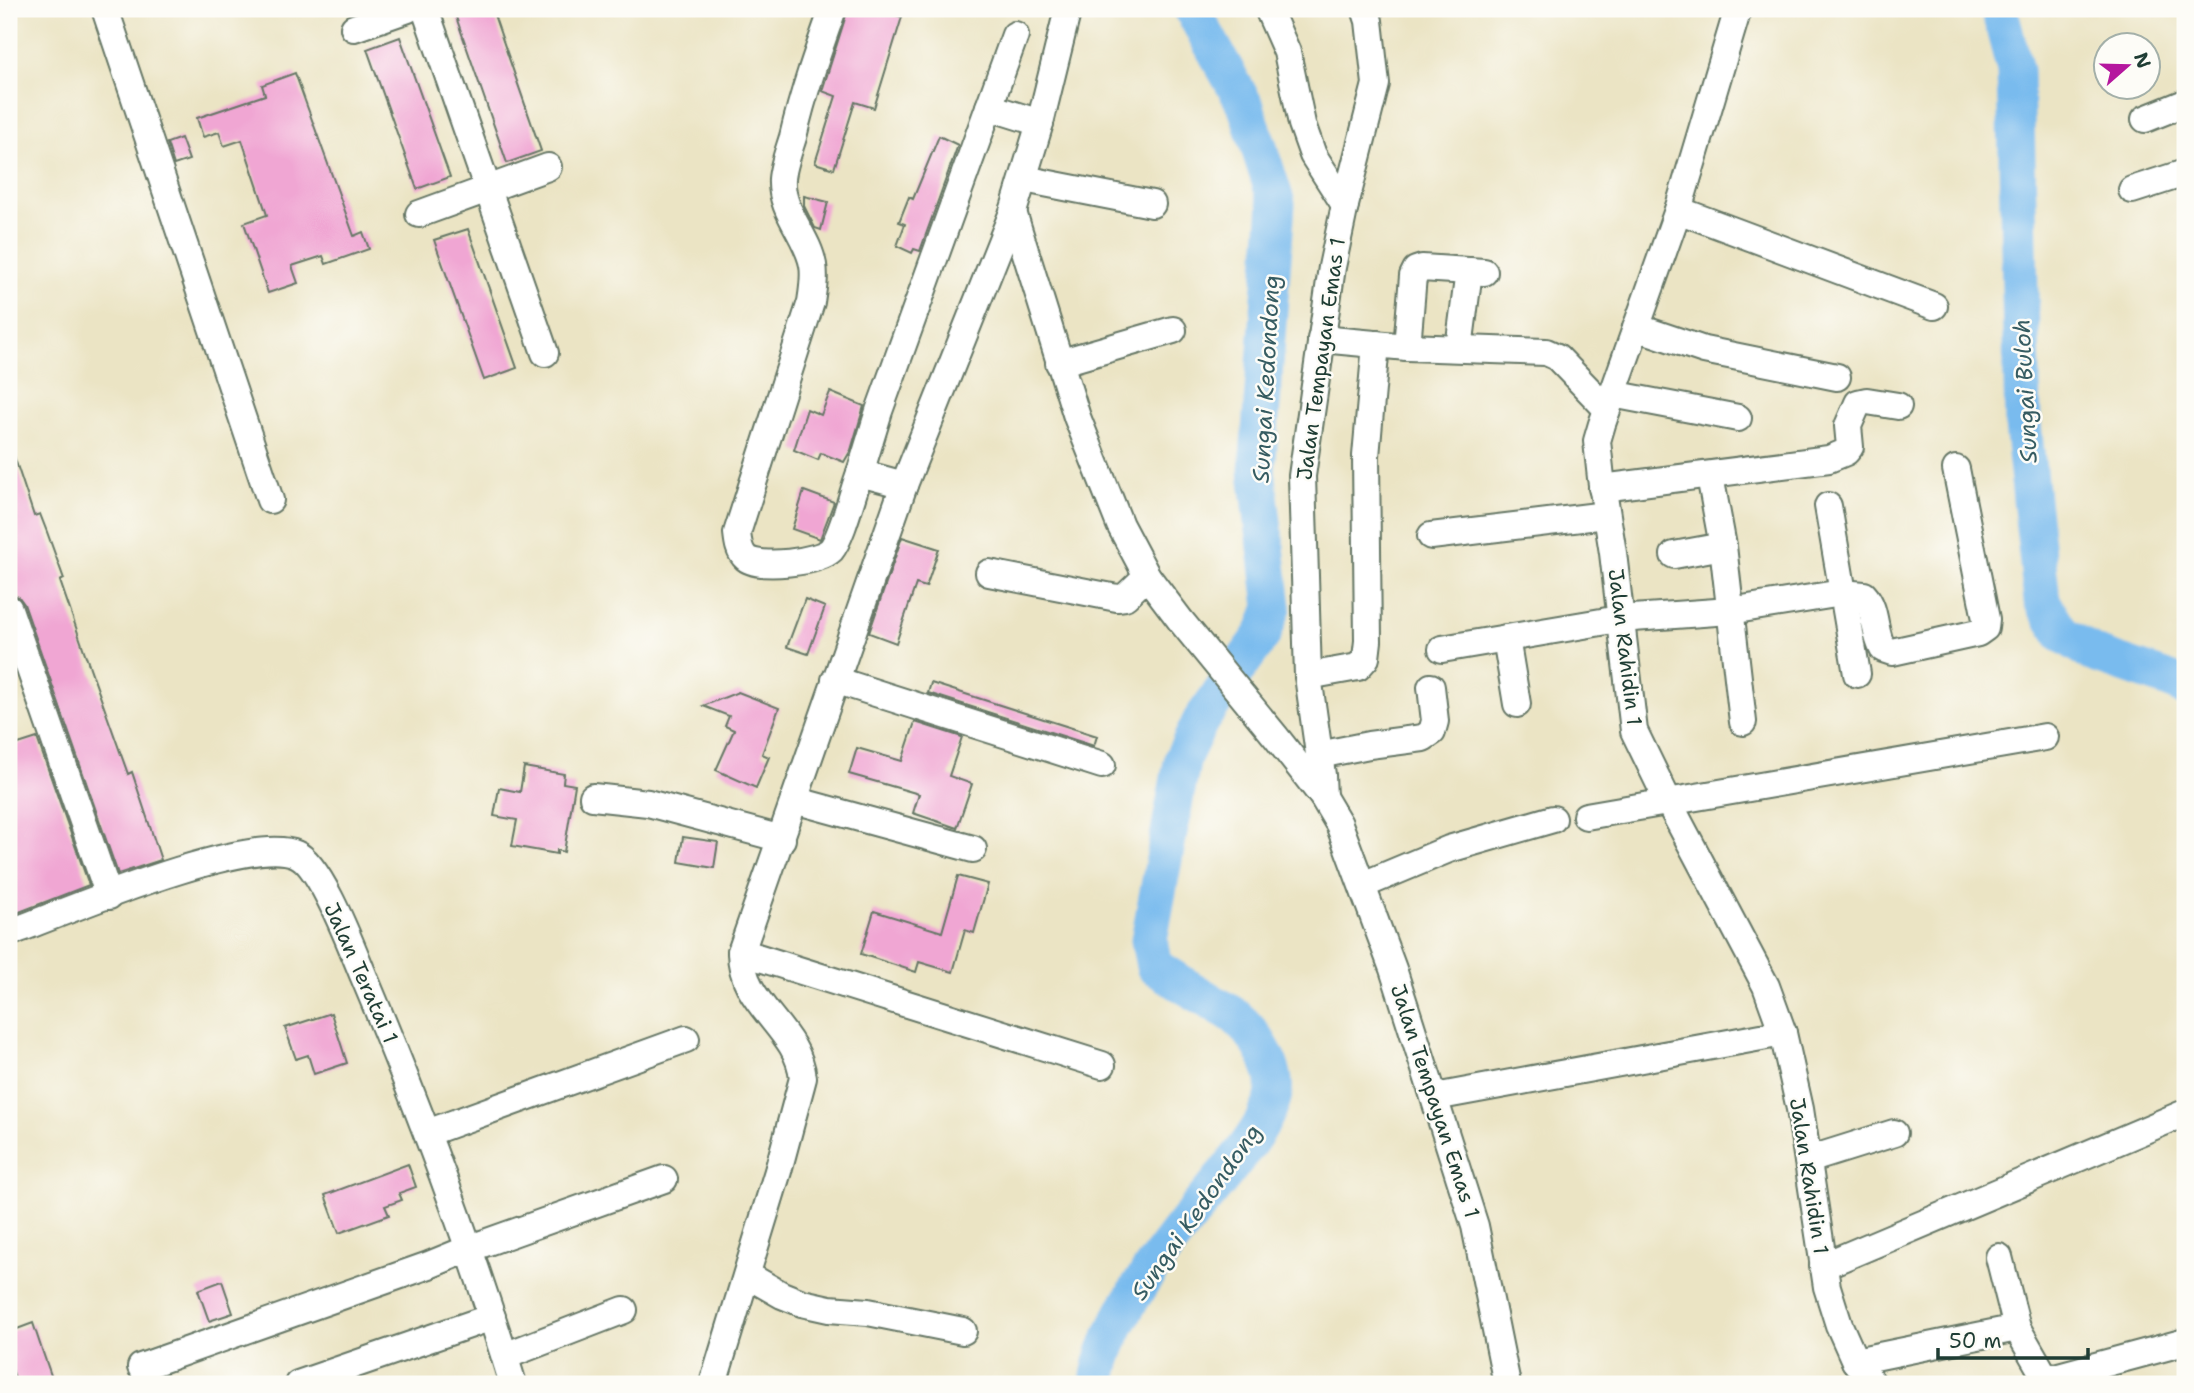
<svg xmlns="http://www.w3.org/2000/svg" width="2194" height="1393" font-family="'Shantell Sans',sans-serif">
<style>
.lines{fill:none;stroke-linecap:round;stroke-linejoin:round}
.river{stroke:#79bbee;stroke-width:37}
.building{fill:#f0a6d3}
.minor-casing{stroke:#676;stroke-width:30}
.minor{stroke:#fff;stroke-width:26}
.labels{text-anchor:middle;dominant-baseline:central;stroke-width:5;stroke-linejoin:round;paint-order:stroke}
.street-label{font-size:21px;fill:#1f3d34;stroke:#fdfcf7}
.water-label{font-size:23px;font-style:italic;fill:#365c62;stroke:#fdfcf7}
</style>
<rect width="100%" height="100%" fill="#fdfcf7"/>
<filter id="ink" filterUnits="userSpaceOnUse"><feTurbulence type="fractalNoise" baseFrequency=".0143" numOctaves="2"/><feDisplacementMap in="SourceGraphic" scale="14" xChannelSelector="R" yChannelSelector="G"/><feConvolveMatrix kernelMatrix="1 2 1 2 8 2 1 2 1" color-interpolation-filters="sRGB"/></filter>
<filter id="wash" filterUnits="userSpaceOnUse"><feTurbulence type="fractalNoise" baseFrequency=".00686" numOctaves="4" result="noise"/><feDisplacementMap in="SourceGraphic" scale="28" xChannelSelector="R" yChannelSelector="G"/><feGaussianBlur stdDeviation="1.57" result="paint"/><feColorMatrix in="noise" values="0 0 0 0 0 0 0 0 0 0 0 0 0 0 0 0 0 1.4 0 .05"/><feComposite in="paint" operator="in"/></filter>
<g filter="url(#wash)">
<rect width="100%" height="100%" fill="#ebe4c4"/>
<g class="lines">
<!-- river -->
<g class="river">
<path d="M1999,9l16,61 8,355 19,176 20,33 32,20 76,26 15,8"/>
<path d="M1098,1384c5,-62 78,-151 118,-199 20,-25 45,-53 56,-84 10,-28 -15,-66 -36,-84 -8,-7 -19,-11 -27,-17 -19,-11 -37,-22 -55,-34l-5,-26 34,-183 18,-37 62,-86 10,-27 -16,-136 20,-267 -31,-97 -54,-98"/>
</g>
</g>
<g id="blocks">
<!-- building -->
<g class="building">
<path d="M456,9h36l49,142 -34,12 -51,-146 2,-1z"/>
<path d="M848,9h28l26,8 -28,91 -19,-6 -21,67 -19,-6 21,-67 -14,-5z"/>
<path d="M400,37l50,140 -33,12 -50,-140z"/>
<path d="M295,73l59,163 9,-4 6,17 -43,15 -3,-8 -31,10 6,17 -30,10 -24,-70 23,-8 -25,-75 -18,6 -5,-14 -16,5 -6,-19 68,-23 -3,-10z"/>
<path d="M939,136l19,9 -38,106 -6,-2 -2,4 -15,-7 8,-22 -6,-2 10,-25 4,2z"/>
<path d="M181,138l8,22 -15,5 -7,-22z"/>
<path d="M804,196l24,6 -7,28 -6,-2 -11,-22z"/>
<path d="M468,229l49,139 -33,12 -50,-140z"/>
<path d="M830,392l34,14 -13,44 -7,12 -23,-9 -3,7 -24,-10 13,-41 14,6z"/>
<path d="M12,450l22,66 6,-2 7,18 17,47 -4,2 29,84 39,109 4,-2 29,88 -43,14 -94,-270 -5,-7 -8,-3 -2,-6v-137z"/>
<path d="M804,491l30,11 -14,37 -28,-10z"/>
<path d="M902,537l37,12 -13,38 -10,-3 -20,59 -27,-10z"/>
<path d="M805,599l20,8 -17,47 -21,-7z"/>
<path d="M931,683l166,53 -3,10 -166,-53z"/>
<path d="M738,692l41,16 -17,46 7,3 -13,31 -40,-18 18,-40 -9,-4 4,-10 -26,-10z"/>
<path d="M915,722l47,15 -13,39 23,8 -15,44 -44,-15 6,-19 -70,-20 8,-26 45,13z"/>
<path d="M37,738l52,147 -80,31v-169z"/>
<path d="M524,767l40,7 -1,9 12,2 -11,67 -7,-2v4l-45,-8 5,-26 -23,-4 5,-28 21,4z"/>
<path d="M683,837l35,5 -4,26 -35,-6z"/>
<path d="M958,876l30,8 -14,49 -9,-3 -12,42 -34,-10 -3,10 -55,-18 13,-43 68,21z"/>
<path d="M331,1013l16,50 -33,11 -6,-19 -12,4 -11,-31z"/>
<path d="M408,1164l8,23 -17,6 3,7 -17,6 4,9 -50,18 -14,-38z"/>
<path d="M222,1281l11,32 -24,8 -11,-31z"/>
<path d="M33,1323l8,24 13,37h-37l-8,-24v-28z"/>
</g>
</g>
</g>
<g filter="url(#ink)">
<use href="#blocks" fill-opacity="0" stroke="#676" stroke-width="2"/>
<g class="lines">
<defs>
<g id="minor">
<path d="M105,9l165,491"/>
<path d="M425,9l120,344"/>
<path d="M833,9c-15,42 -30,84 -40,128 -4,13 -10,29 -11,42 -2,32 26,57 31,86 2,12 0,24 -2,37l-74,231c1,9 2,19 9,25 13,11 73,4 85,-8 11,-13 22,-59 29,-77l44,12"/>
<path d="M1268,9l19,43 15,72 11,31 32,50"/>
<path d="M1738,9l-60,201 -76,214 -5,17 4,37 12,75 21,178 34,70 98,185 17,47 17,76 27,178 12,38 16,36 18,23"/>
<path d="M354,28l54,-19"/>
<path d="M989,107l26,-72"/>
<path d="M2145,119l40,-16"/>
<path d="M1024,179l128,25"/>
<path d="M2132,190l53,-17"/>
<path d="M1678,210l256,96"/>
<path d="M1013,212l64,205 43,108 27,51 34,45 95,116 47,60 16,27 54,145 82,257 32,158"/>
<path d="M419,214l129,-47"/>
<path d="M1636,327l68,23 133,27"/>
<path d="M1321,339l86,8 139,5 11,5 50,52"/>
<path d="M1407,347l6,-71 3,-6 6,-2 62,4"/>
<path d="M1459,348l10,-77"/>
<path d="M1059,363l114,-33"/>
<path d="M1612,394l126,24"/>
<path d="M860,473l19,-62 110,-304 51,16"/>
<path d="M1710,476l13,70 20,176"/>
<path d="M1602,488l227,-29 17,-7 4,-5 -2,-21 10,-23 9,-2 31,5"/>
<path d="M1828,506l29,168"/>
<path d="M1431,536l175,-21"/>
<path d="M1674,555l49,-9"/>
<path d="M989,573l128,25 8,-1 22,-21"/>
<path d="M9,609l100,287"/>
<path d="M1506,638l11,66"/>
<path d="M1442,649l177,-30 111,-8 112,-18 22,2c13,14 9,37 19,54l9,3 86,-19 7,-5 1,-9 -30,-150"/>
<path d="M1308,676l50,-9 8,-9 2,-17 -2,-185 10,-112"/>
<path d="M835,680l267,85"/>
<path d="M1319,755l50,-10 54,-7 9,-6 3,-11 -4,-34"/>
<path d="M593,797l55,6 134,36"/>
<path d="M1323,797l-1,-22 -14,-99 -6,-200 30,-209 13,-62 31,-121 -7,-63 -4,-12"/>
<path d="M794,800l179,49"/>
<path d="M1586,816l459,-79"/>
<path d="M1363,885l86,-36 104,-30"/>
<path d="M9,933c53,-20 240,-100 287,-79 25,10 57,97 68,123 56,133 107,269 149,407"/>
<path d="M741,952l361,113"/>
<path d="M1435,1097l348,-64"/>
<path d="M427,1133l259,-94"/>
<path d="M1808,1160l86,-27"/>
<path d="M1999,1257l18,71"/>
<path d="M1823,1266l362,-153"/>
<path d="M747,1275l35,20 20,8 27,6 39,3 95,19"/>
<path d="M505,1356l119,-46"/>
<path d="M1855,1361l162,-33 28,49 6,1 134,-36"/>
<path d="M141,1367l288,-102 39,-16 196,-70"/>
<path d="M298,1384l194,-67"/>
<path d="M713,1384l65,-213 25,-93c-5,-51 -62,-72 -62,-126l163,-467 109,-273 27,-89 28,-114"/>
</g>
</defs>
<!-- minor casing -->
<use href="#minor" class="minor-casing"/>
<!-- minor -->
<use href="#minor" class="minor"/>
</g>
</g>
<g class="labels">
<!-- street labels -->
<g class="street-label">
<text transform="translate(1321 359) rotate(-82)">Jalan Tempayan Emas 1</text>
<text transform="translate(1625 647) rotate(83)">Jalan Rahidin 1</text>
<text transform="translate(361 973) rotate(66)">Jalan Teratai 1</text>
<text transform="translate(1435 1101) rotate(72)">Jalan Tempayan Emas 1</text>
<text transform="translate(1809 1176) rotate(81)">Jalan Rahidin 1</text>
</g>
<!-- water labels -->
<g class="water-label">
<text transform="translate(1266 379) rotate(-87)">Sungai Kedondong</text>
<text transform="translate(2025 391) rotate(-93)">Sungai Buloh</text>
<text transform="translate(1196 1212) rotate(-55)">Sungai Kedondong</text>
</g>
</g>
<!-- margin -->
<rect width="2194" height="1393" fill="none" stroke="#fdfcf7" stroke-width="35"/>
<!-- north arrow -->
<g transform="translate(2127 66) rotate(70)"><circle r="33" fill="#fdfcf7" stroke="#a4b0a9" stroke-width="2"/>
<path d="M0-5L12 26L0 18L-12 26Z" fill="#b5179e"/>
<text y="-10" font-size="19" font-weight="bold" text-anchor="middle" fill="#1f3d34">N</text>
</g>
<!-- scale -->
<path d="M1938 1348v10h150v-10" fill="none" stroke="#1f3d34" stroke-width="3.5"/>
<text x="1949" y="1348" font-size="21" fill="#1f3d34" stroke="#fdfcf7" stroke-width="5" paint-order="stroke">50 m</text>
</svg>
